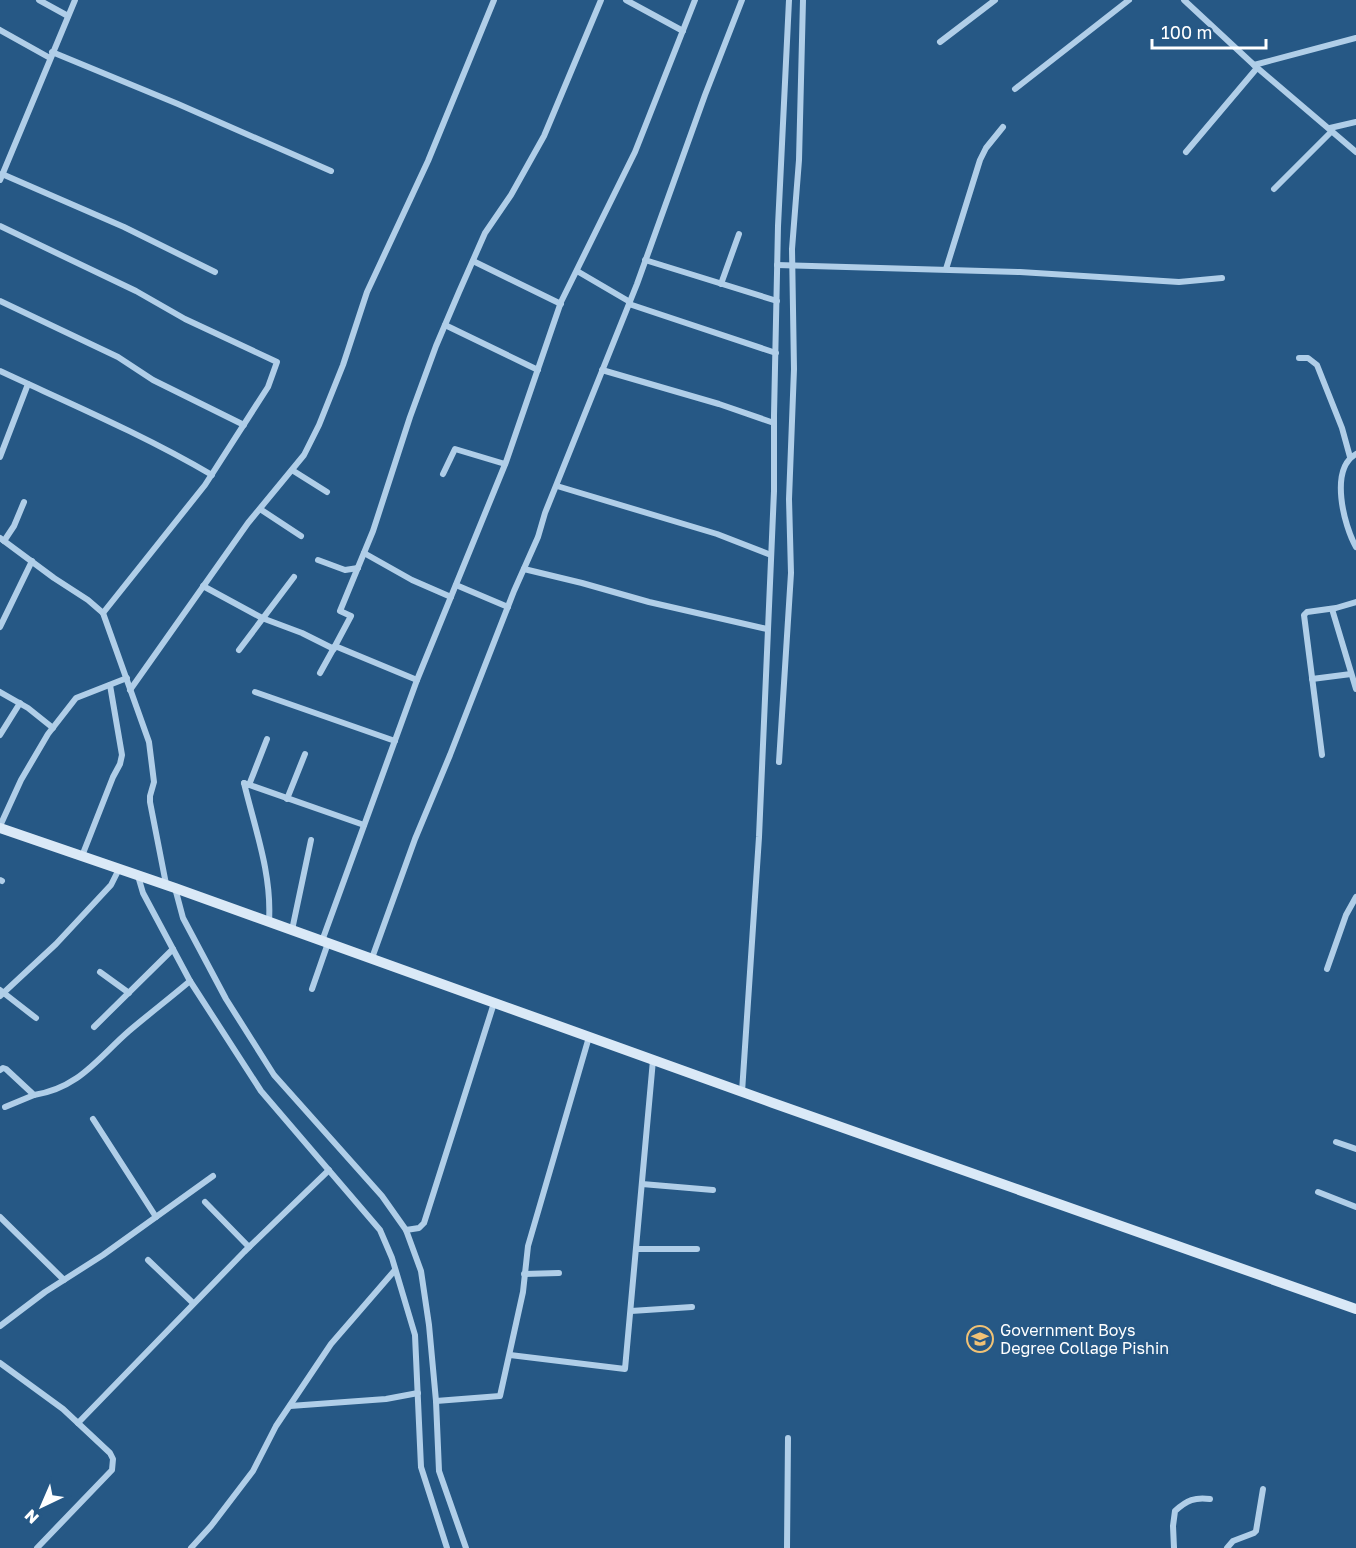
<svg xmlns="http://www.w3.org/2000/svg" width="1356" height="1548" font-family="'Golos Text',sans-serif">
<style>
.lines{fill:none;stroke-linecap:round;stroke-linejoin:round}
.minor{stroke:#b0cee8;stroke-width:6}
.secondary{stroke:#dae9f7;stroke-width:10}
.labels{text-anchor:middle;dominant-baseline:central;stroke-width:5;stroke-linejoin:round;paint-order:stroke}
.poi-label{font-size:16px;fill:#fff;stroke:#265885;text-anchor:start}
</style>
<rect width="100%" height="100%" fill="#265885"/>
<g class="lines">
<!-- minor -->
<g class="minor">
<path d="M39,0l29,16"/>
<path d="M626,0l57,31"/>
<path d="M1184,0l70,65 102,87"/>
<path d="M0,30l50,28"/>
<path d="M940,42l55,-42"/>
<path d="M52,52l126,52 153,67"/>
<path d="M1254,65l102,-27"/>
<path d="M1015,89l114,-89"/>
<path d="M1330,128l26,-6"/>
<path d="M1186,152l71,-84"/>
<path d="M2,174l122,53 91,45"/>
<path d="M0,180l75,-180"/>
<path d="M1274,189l58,-58"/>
<path d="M0,226l136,65 49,28 92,43 -9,25 -63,98 -102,128"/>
<path d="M645,260l132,41"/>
<path d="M473,261l88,43"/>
<path d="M777,265l243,7 159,10 43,-4"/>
<path d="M946,269l34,-109 6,-12 17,-21"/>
<path d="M577,271l53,31"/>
<path d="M721,284l18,-50"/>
<path d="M0,301l118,56 35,23 91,45"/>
<path d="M629,304l147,49"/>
<path d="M445,325l93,45"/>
<path d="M1299,358h9l9,7 25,63 8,29"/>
<path d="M602,370l117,34 55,19"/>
<path d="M0,371c71,33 144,64 212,104"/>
<path d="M1356,454c-27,15 -12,72 0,93"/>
<path d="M0,457l28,-73"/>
<path d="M292,470l35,22"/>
<path d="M443,474l12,-25 50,15"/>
<path d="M557,486l160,48 54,21"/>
<path d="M260,509l41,27"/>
<path d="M0,538l54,40 34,22 15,13 46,129 5,40 -4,14v6l16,82"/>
<path d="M4,541l10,-15 10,-24"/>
<path d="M364,553l48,27 39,17"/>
<path d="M318,560l27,10 13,-2"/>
<path d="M524,569l58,14 67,19 118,27"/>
<path d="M456,585l52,22"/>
<path d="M203,586l59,32 40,15 32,16"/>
<path d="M1332,609l24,80"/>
<path d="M0,627l32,-66"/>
<path d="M239,650l55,-73"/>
<path d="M320,673l15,-27"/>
<path d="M1312,679l39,-5"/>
<path d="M417,680l-82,-34 16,-30 -11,-5 33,-80 37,-114 26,-71 23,-54 26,-59 26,-38 33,-59 57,-136"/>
<path d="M130,690l118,-167 56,-68 15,-30 24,-60 24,-73 61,-131 66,-161"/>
<path d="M0,692l28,16 25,20"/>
<path d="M255,692l140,49"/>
<path d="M0,735l20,-32"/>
<path d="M1322,755l-18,-140 3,-3 29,-4 20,-6"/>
<path d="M779,762l12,-189 -2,-74 5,-130 -2,-120 7,-89 4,-160"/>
<path d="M244,783c11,46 28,91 25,138"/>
<path d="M244,783l120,42"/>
<path d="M249,785l18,-46"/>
<path d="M287,799l18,-45"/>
<path d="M0,826l21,-46 27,-46 28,-36 51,-20"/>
<path d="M82,856l31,-79 7,-13 2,-9 -12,-70"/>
<path d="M138,876l5,17 47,88 71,110 119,139 12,28 23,77 6,132 26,81"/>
<path d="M0,880l2,1"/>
<path d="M175,888l8,30 43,81 48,76 108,121 24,34 15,41 8,54 7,76 3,70 27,77"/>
<path d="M292,930l19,-90"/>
<path d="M322,941l95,-261 89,-218 55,-160 74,-150 60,-152"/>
<path d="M372,958l43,-119 35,-84 64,-164 24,-54 7,-24 92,-229 68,-189 37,-95"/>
<path d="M1327,969l19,-54 10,-18"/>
<path d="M100,972l29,21"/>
<path d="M312,989l16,-46"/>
<path d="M0,990l36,28"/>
<path d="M0,996l56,-52 55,-59 8,-16"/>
<path d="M94,1027l79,-78"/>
<path d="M0,1070l3,-2 3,1 28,26c45,-7 64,-37 95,-64 20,-17 41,-33 61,-50"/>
<path d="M742,1092l17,-255 15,-346v-76l4,-189 11,-226"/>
<path d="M5,1107l29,-12"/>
<path d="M93,1119l63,98"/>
<path d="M1336,1142l20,7"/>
<path d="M642,1184l71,6"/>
<path d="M1318,1192l38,15"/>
<path d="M205,1202l44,45"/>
<path d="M0,1217l64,63"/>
<path d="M406,1230l13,-2 5,-5 70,-220"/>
<path d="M636,1249h61"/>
<path d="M148,1260l45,43"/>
<path d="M524,1274l35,-1"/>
<path d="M631,1311l61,-4"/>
<path d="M0,1326l45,-34 58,-37 110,-79"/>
<path d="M510,1355l115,14 28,-309"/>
<path d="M0,1363l63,46 47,44 3,6 -1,11 -75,78"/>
<path d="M436,1401l64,-5 23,-104 5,-46 61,-209"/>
<path d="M290,1406l96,-7 32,-6"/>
<path d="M78,1423l166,-171 85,-82"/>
<path d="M191,1548l20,-22 42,-55 23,-45 55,-82 64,-74"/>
<path d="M787,1548l1,-110"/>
<path d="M1174,1548l-1,-22 2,-15c12,-11 20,-14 35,-12"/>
<path d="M1227,1548l6,-7 21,-8 2,-2 7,-42"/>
</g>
<!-- secondary -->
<path class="secondary" d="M0,828l175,60 598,215 583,206"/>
</g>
<!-- icons -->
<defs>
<symbol id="university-ring" viewBox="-11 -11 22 22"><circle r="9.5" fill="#265885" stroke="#f1c275" stroke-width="1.5"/><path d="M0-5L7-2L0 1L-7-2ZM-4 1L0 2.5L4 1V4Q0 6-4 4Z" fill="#f1c275"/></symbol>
</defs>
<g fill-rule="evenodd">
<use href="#university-ring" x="965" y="1324" width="30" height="30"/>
</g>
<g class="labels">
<!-- poi labels -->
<g class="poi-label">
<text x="1000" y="1330">Government Boys<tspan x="1000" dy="18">Degree Collage Pishin</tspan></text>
</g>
</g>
<!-- north arrow -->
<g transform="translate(42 1506) rotate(224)" stroke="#265885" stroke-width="4.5" paint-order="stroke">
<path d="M0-4.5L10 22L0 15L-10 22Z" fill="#ffffff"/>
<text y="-9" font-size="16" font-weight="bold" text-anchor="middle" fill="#ffffff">N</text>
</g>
<!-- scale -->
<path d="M1152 39v9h114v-9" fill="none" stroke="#ffffff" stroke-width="3"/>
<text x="1161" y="39" font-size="18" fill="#ffffff" stroke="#265885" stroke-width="4.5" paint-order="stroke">100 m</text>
</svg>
